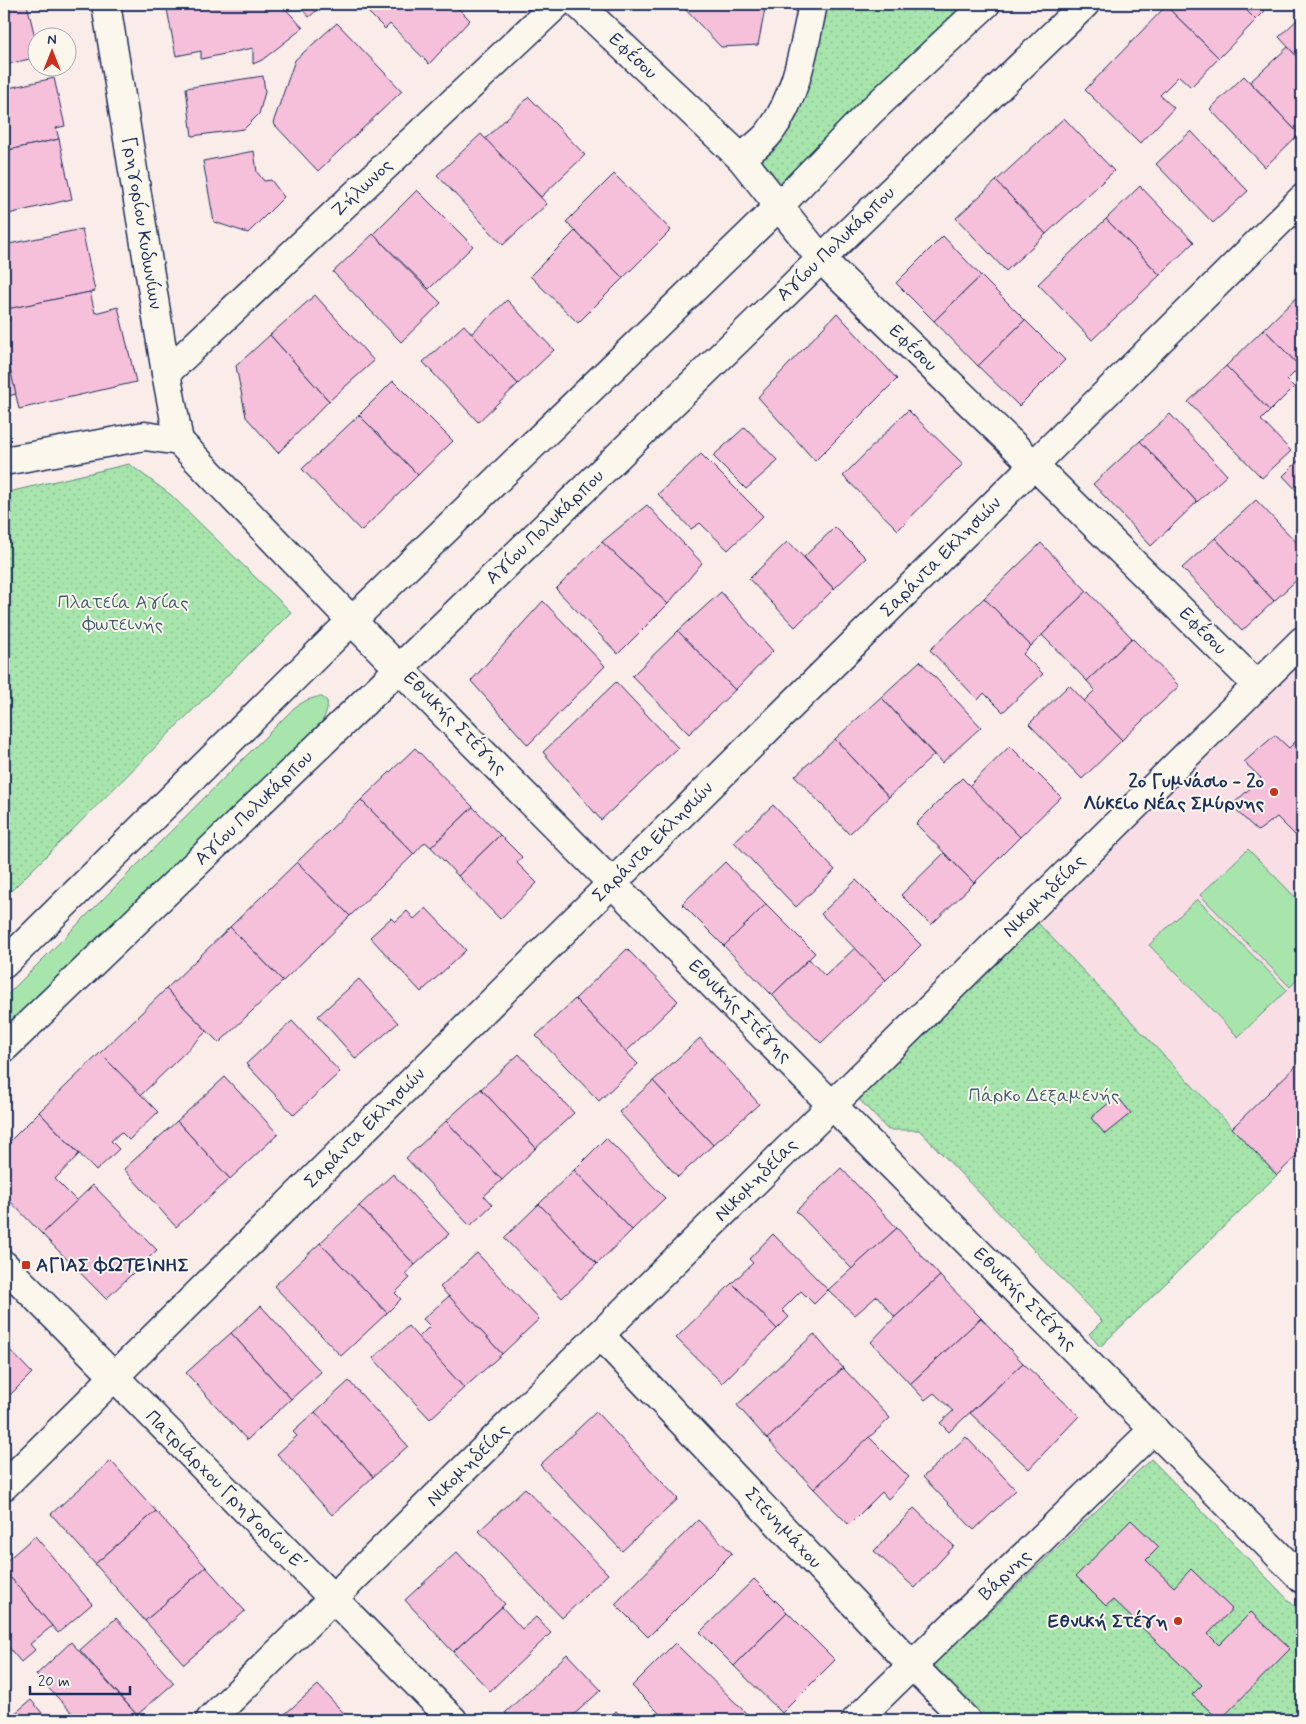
<svg xmlns="http://www.w3.org/2000/svg" width="1306" height="1724" font-family="Mynerve,sans-serif">
<style>
.built{fill:#f9dfe5}
.grass{fill:#a7e5ac;stroke:#618a85}
.park{fill:url(#park-dots);stroke:#618a85}
.building{fill:#f6c0db;stroke:#1b2f5e}
.lines{fill:none;stroke-linecap:round;stroke-linejoin:round}
.minor-casing{stroke:#1b2f5e;stroke-width:31}
.tertiary-casing{stroke:#1b2f5e;stroke-width:31}
.minor{stroke:#fbf7ec;stroke-width:28}
.tertiary{stroke:#fbf7ec;stroke-width:28}
.poi-dot{fill:#c8321e;stroke:#fbf7ec;stroke-width:2}
.labels{text-anchor:middle;dominant-baseline:central;stroke-width:4;stroke-linejoin:round;paint-order:stroke}
.street-label{font-size:19px;fill:#1b2f5e;stroke:#fbf7ec}
.park-label{font-size:19px;fill:#3e5c72;stroke:#fbf7ec}
.poi-label{font-size:19px;font-weight:bold;fill:#1b2f5e;stroke:#fbf7ec;text-anchor:end}
</style>
<defs>
<pattern id="park-dots" width="8" height="8" patternUnits="userSpaceOnUse" patternTransform="scale(1.25)"><rect width="8" height="8" fill="#a7e5ac"/><path d="M2 2h.1M6 6h.1" fill="none" stroke="#8fc596" stroke-width="1.8" stroke-linecap="round"/></pattern>
</defs>
<rect width="100%" height="100%" fill="#faece9"/>
<filter id="ink" filterUnits="userSpaceOnUse"><feTurbulence type="fractalNoise" baseFrequency=".02" numOctaves="2"/><feDisplacementMap in="SourceGraphic" scale="10" xChannelSelector="R" yChannelSelector="G"/><feConvolveMatrix kernelMatrix="1 2 1 2 8 2 1 2 1" color-interpolation-filters="sRGB"/></filter>
<g filter="url(#ink)">
<!-- built -->
<path class="built" d="M1302,662v489l-25,24 -240,-253z"/>
<!-- grass -->
<g class="grass">
<path d="M317,697h5l5,4c2,9 -3,16 -7,24l-316,302v-29l291,-291 12,-7z"/>
<path d="M1248,849l54,55v71l-12,12 -90,-92z"/>
<path d="M1197,899l90,91 -49,47 -89,-92z"/>
</g>
<!-- park -->
<g class="park">
<path d="M813,4h160l-194,202 -38,-48 28,-25z"/>
<path d="M129,464l42,31 120,117 -287,286v-405z"/>
<path d="M1037,922l240,253 -177,172 -11,-13 13,-13 -183,-191h-31l-32,-34z"/>
<path d="M1151,1459l151,155v106h-317l-53,-54z"/>
</g>
<!-- building -->
<g class="building">
<path d="M18,4h9l11,46v7l-34,8v-58z"/>
<path d="M166,4h115l22,24 -41,32 -9,4v-16l-52,11v-8l-25,5z"/>
<path d="M297,4h27l-15,13z"/>
<path d="M366,4h88l16,16 -41,44 -39,-40 -5,5 -22,-22z"/>
<path d="M680,4h86l-8,41 -37,2z"/>
<path d="M1168,4h72l16,16 -37,38 -53,-52z"/>
<path d="M1240,4h32l-16,16z"/>
<path d="M1166,6l53,52 -28,29 -12,-11 -19,19 14,13 -34,36 -55,-54z"/>
<path d="M1302,15v47l-23,-25z"/>
<path d="M337,23l65,68 -84,80 -45,-48 22,-63z"/>
<path d="M1288,47l14,15v69l-3,3 -49,-52z"/>
<path d="M263,76l2,16 -6,22 -15,15 -52,7 -6,-48z"/>
<path d="M1244,76l55,58 -34,33 -55,-58z"/>
<path d="M54,78l11,48 -9,2 3,11 -55,12v-62z"/>
<path d="M529,97l56,58 -44,42 -56,-58z"/>
<path d="M1064,118l50,53 -68,63 -50,-53z"/>
<path d="M1191,131l57,60 -35,32 -57,-59z"/>
<path d="M481,134l66,70 -44,41 -66,-70z"/>
<path d="M59,139l13,60 -68,16v-64z"/>
<path d="M254,151l3,21 7,9 7,-1 13,17 -36,36 -34,-11 -11,-61z"/>
<path d="M614,174l57,56 -48,48 -57,-56z"/>
<path d="M996,181l50,53 -40,37 -50,-53z"/>
<path d="M1140,186l54,56 -34,33 -54,-56z"/>
<path d="M417,190l56,56 -44,43 -56,-55z"/>
<path d="M1106,219l54,56 -68,65 -54,-56z"/>
<path d="M82,229l13,62 -91,19v-65z"/>
<path d="M575,231l48,47 -45,45 -48,-47z"/>
<path d="M373,234l68,69 -40,39 -68,-70z"/>
<path d="M943,236l38,40 -47,45 -38,-38z"/>
<path d="M981,276l44,44 -47,46 -44,-45z"/>
<path d="M90,292l5,21 23,-6 18,75 -117,27 -15,-66v-22l6,-1 -3,-11z"/>
<path d="M1302,292v77l-38,-40z"/>
<path d="M315,295l59,66 -45,40 -59,-66z"/>
<path d="M507,300l47,50 -36,34 -47,-50z"/>
<path d="M837,313l60,66 -82,82 -57,-64z"/>
<path d="M1025,320l40,40 -46,46 -41,-40z"/>
<path d="M464,325l54,59 -40,38 -55,-60z"/>
<path d="M1264,329l36,38 -13,13 7,7 -24,24 -44,-45z"/>
<path d="M270,335l59,66 -51,52 -32,-36 -10,-51z"/>
<path d="M4,343l12,51 -12,3z"/>
<path d="M1226,366l44,45 -9,9 30,31 -29,27 -74,-76z"/>
<path d="M393,381l60,60 -35,34 -59,-60z"/>
<path d="M908,410l55,54 -65,66 -55,-54z"/>
<path d="M1170,414l57,61 -30,27 -57,-61z"/>
<path d="M359,415l59,60 -57,56 -59,-62z"/>
<path d="M745,427l33,34 -32,28 -33,-33z"/>
<path d="M1140,441l57,61 -46,44 -58,-62z"/>
<path d="M701,454l62,62 -35,34 -28,-27 -9,6 -33,-35z"/>
<path d="M1302,457v39l-19,-20z"/>
<path d="M1256,500l46,48v27l-28,26 -59,-63z"/>
<path d="M647,505l55,58 -34,41 -66,-62z"/>
<path d="M835,527l31,31 -32,31 -30,-32z"/>
<path d="M1215,538l59,63 -32,30 -60,-63z"/>
<path d="M788,541l46,48 -39,38 -46,-48z"/>
<path d="M602,542l66,62 -50,50 -62,-65z"/>
<path d="M1041,543l46,48 -56,55 -47,-48z"/>
<path d="M1087,591l45,47 -45,43 -45,-46z"/>
<path d="M721,592l52,59 -38,39 -57,-59z"/>
<path d="M984,598l47,48 -8,8 20,20 -40,38 -19,-19 -6,7 -48,-50z"/>
<path d="M543,601l62,65 -77,79 -57,-64z"/>
<path d="M678,631l57,59 -46,44 -57,-58z"/>
<path d="M1132,638l47,48 -57,54 -38,-39 11,-11 -8,-9z"/>
<path d="M920,661l61,66 -39,36 -61,-66z"/>
<path d="M616,682l62,66 -77,72 -58,-68z"/>
<path d="M1069,685l53,55 -40,39 -53,-55z"/>
<path d="M881,697l53,58 -45,42 -54,-58z"/>
<path d="M1275,735l14,13 13,-13v107l-25,-25 -19,14 -27,-25 30,-28 -17,-16z"/>
<path d="M835,739l54,58 -40,37 -54,-58z"/>
<path d="M1010,746l51,51 -41,40 -51,-51z"/>
<path d="M415,748l58,59 -42,40 -6,-5 -11,12 -53,-54z"/>
<path d="M962,778l58,59 -46,46 -58,-59z"/>
<path d="M361,800l53,54 -64,62 -53,-54z"/>
<path d="M773,805l62,65 -39,37 -62,-65z"/>
<path d="M473,807l27,28 -42,41 -27,-29z"/>
<path d="M500,835l22,22 -5,6 20,20 -37,36 -42,-43z"/>
<path d="M944,853l30,30 -43,42 -30,-30z"/>
<path d="M297,862l53,54 -67,65 -53,-54z"/>
<path d="M725,862l41,42 -42,42 -42,-42z"/>
<path d="M856,880l65,65 -35,35 -65,-66z"/>
<path d="M766,904l49,49 -43,42 -48,-49z"/>
<path d="M426,908l40,42 -45,42 -51,-55 21,-19 4,4 12,-11 7,8z"/>
<path d="M230,927l53,54 -64,62 -53,-54z"/>
<path d="M855,948l31,32 -65,63 -49,-48 37,-36 16,17z"/>
<path d="M627,949l51,52 -52,51 -51,-53z"/>
<path d="M359,979l39,44 -42,36 -38,-43z"/>
<path d="M166,989l41,42 -66,64 -41,-42z"/>
<path d="M575,999l63,65 -39,37 -63,-65z"/>
<path d="M292,1021l48,51 -46,43 -48,-51z"/>
<path d="M700,1038l59,66 -46,41 -60,-64z"/>
<path d="M100,1053l58,59 -29,28 -8,-8 -10,9 8,8 -23,22 -57,-59z"/>
<path d="M519,1054l55,59 -38,35 -55,-59z"/>
<path d="M1302,1060v91l-25,24 -45,-47z"/>
<path d="M225,1077l53,57 -48,45 -53,-58z"/>
<path d="M653,1081l60,64 -35,32 -59,-65z"/>
<path d="M481,1089l55,59 -34,32 -56,-59z"/>
<path d="M1117,1096l14,17 -26,21 -14,-16z"/>
<path d="M39,1112l40,42 -24,25 22,22 -35,33 -38,-39v-48z"/>
<path d="M177,1121l53,58 -54,48 -52,-58z"/>
<path d="M446,1121l56,59 -18,16 8,9 -22,21 -64,-68z"/>
<path d="M606,1138l59,60 -33,32 -58,-60z"/>
<path d="M841,1168l56,60 -45,41 -56,-58z"/>
<path d="M574,1170l58,60 -35,34 -58,-60z"/>
<path d="M393,1174l56,60 -34,31 -56,-59z"/>
<path d="M93,1185l64,65 -51,49 -64,-65z"/>
<path d="M539,1204l58,60 -35,34 -58,-60z"/>
<path d="M359,1206l56,59 -10,9 5,4 -15,15 6,6 -14,14 -67,-70z"/>
<path d="M897,1228l43,48 -45,41 -18,-21 -22,19 -27,-25z"/>
<path d="M773,1234l55,56 -14,14 -13,-13 -19,19 7,7 -12,12 -45,-46 21,-20 -4,-4z"/>
<path d="M320,1243l67,70 -46,43 -67,-70z"/>
<path d="M477,1253l62,66 -37,35 -62,-67z"/>
<path d="M940,1276l41,42 -71,66 -39,-42 24,-25z"/>
<path d="M732,1283l45,46 -55,54 -46,-45z"/>
<path d="M449,1296l53,58 -38,34 -46,-50 12,-12 -7,-7z"/>
<path d="M261,1306l60,66 -30,27 -60,-66z"/>
<path d="M981,1318l42,45 -74,69 -9,-9 13,-12 -19,-18 -9,7 -15,-16z"/>
<path d="M408,1326l56,62 -34,31 -57,-61z"/>
<path d="M231,1333l60,66 -44,41 -61,-67z"/>
<path d="M814,1334l29,34 -76,71 -30,-34z"/>
<path d="M4,1344l28,29 -28,28z"/>
<path d="M1023,1363l56,53 -50,53 -59,-56z"/>
<path d="M843,1368l47,50 -76,71 -47,-50z"/>
<path d="M349,1381l59,65 -35,31 -58,-65z"/>
<path d="M315,1412l58,65 -41,38 -55,-61 20,-18 -4,-4z"/>
<path d="M596,1412l82,87 -56,52 -82,-86z"/>
<path d="M869,1437l40,40 -21,22 -6,-7 -33,33 -35,-36z"/>
<path d="M966,1437l50,53 -42,40 -51,-53z"/>
<path d="M111,1461l45,50 -61,53 -44,-50z"/>
<path d="M525,1488l83,86 -46,44 -83,-87z"/>
<path d="M914,1508l40,38 -39,42 -41,-37z"/>
<path d="M156,1511l50,56 -61,54 -50,-57z"/>
<path d="M698,1520l34,33 -84,84 -33,-33z"/>
<path d="M1131,1520l28,27 -13,13 28,27 17,-18 41,40 -24,25 11,11 32,-33 39,37 -70,71 -28,-25 10,-10 -89,-85 -7,6 -30,-30z"/>
<path d="M35,1536l57,68 -34,29 -54,-63v-7z"/>
<path d="M457,1552l48,52 -52,48 -48,-52z"/>
<path d="M206,1567l39,44 -61,53 -39,-43z"/>
<path d="M4,1570l48,56 -22,18 5,6 -14,12 -17,-20z"/>
<path d="M754,1579l33,33 -53,54 -34,-34z"/>
<path d="M502,1607l20,22 14,-12 15,16 -61,58 -37,-39z"/>
<path d="M787,1612l48,48 -53,53 -48,-47z"/>
<path d="M116,1618l58,65 -37,32 -57,-65z"/>
<path d="M71,1642l66,73 -6,5h-52l-43,-45z"/>
<path d="M675,1643l78,77h-87l-34,-34z"/>
<path d="M567,1654l34,36 -33,30h-55l-8,-7z"/>
<path d="M318,1685l32,35h-72z"/>
<path d="M31,1700l17,20h-41z"/>
<path d="M616,1711l10,9h-20z"/>
</g>
<g class="lines">
<defs>
<g id="minor">
<path d="M106,4l60,369 13,68"/>
<path d="M578,4l163,154 80,101 213,206 223,220"/>
<path d="M741,158c9,-8 22,-16 29,-26 27,-36 34,-85 43,-128"/>
<path d="M166,373l391,-369"/>
<path d="M179,441l173,180 950,958"/>
<path d="M4,461l141,-25 34,5"/>
<path d="M4,1265l449,455"/>
<path d="M600,1335l313,331 53,54"/>
<path d="M4,1486l1298,-1287"/>
<path d="M210,1720l1092,-1079"/>
<path d="M856,1720l298,-291"/>
</g>
<g id="tertiary">
<path d="M4,964l331,-327 444,-431 91,-94 116,-108"/>
<path d="M4,1048l377,-362 440,-427 264,-255"/>
</g>
</defs>
<!-- minor casing -->
<use href="#minor" class="minor-casing"/>
<!-- tertiary casing -->
<use href="#tertiary" class="tertiary-casing"/>
<!-- minor -->
<use href="#minor" class="minor"/>
<!-- tertiary -->
<use href="#tertiary" class="tertiary"/>
</g>
</g>
<!-- markers -->
<g class="poi-dot">
<circle cx="1274" cy="792" r="5"/>
<rect x="21" y="1260" width="10" height="10" rx="2.5"/>
<circle cx="1178" cy="1621" r="5"/>
</g>
<g class="labels">
<!-- street labels -->
<g class="street-label">
<text transform="translate(633 56) rotate(43)">Εφέσου</text>
<text transform="translate(362 188) rotate(-43)">Ζήλωνος</text>
<text transform="translate(142 223) rotate(81)">Γρηγορίου Κυδωνίων</text>
<text transform="translate(836 244) rotate(-44)">Αγίου Πολυκάρπου</text>
<text transform="translate(913 348) rotate(44)">Εφέσου</text>
<text transform="translate(545 527) rotate(-44)">Αγίου Πολυκάρπου</text>
<text transform="translate(941 557) rotate(-45)">Σαράντα Εκλησιών</text>
<text transform="translate(1203 631) rotate(45)">Εφέσου</text>
<text transform="translate(455 723) rotate(45)">Εθνικής Στέγης</text>
<text transform="translate(254 808) rotate(-44)">Αγίου Πολυκάρπου</text>
<text transform="translate(653 842) rotate(-45)">Σαράντα Εκλησιών</text>
<text transform="translate(1044 896) rotate(-45)">Νικομηδείας</text>
<text transform="translate(740 1011) rotate(45)">Εθνικής Στέγης</text>
<text transform="translate(365 1128) rotate(-45)">Σαράντα Εκλησιών</text>
<text transform="translate(756 1180) rotate(-45)">Νικομηδείας</text>
<text transform="translate(1025 1299) rotate(45)">Εθνικής Στέγης</text>
<text transform="translate(468 1465) rotate(-45)">Νικομηδείας</text>
<text transform="translate(228 1493) rotate(45)">Πατριάρχου Γρηγορίου Ε΄</text>
<text transform="translate(783 1528) rotate(47)">Στενημάχου</text>
<text transform="translate(1005 1575) rotate(-44)">Βάρνης</text>
</g>
<!-- park labels -->
<g class="park-label">
<text x="123" y="602">Πλατεία Αγίας<tspan x="123" dy="22">Φωτεινής</tspan></text>
<text x="1044" y="1095">Πάρκο Δεξαμενής</text>
</g>
<!-- poi labels -->
<g class="poi-label">
<text x="1264" y="781">2ο Γυμνάσιο - 2ο<tspan x="1264" dy="22">Λύκειο Νέας Σμύρνης</tspan></text>
<text x="36" y="1265" text-anchor="start">ΑΓΙΑΣ ΦΩΤΕΙΝΗΣ</text>
<text x="1168" y="1621">Εθνική Στέγη</text>
</g>
</g>
<!-- margin -->
<rect width="1306" height="1724" fill="none" stroke="#fbf7ec" stroke-width="20"/>
<rect x="10" y="10" width="1286" height="1704" fill="none" stroke="#1b2f5e" stroke-width="2" filter="url(#ink)"/>
<!-- north arrow -->
<g transform="translate(52 52)"><circle r="24" fill="#fbf7ec" stroke="#a1a7b3"/>
<path d="M0-4L9 19L0 12L-9 19Z" fill="#c8321e"/>
<text y="-8" font-size="14" font-weight="bold" text-anchor="middle" fill="#1b2f5e">N</text>
</g>
<!-- scale -->
<path d="M30 1686v8h100v-8" fill="none" stroke="#1b2f5e" stroke-width="2.5"/>
<text x="38" y="1686" font-size="15" fill="#1b2f5e" stroke="#fbf7ec" stroke-width="4" paint-order="stroke">20 m</text>
</svg>
